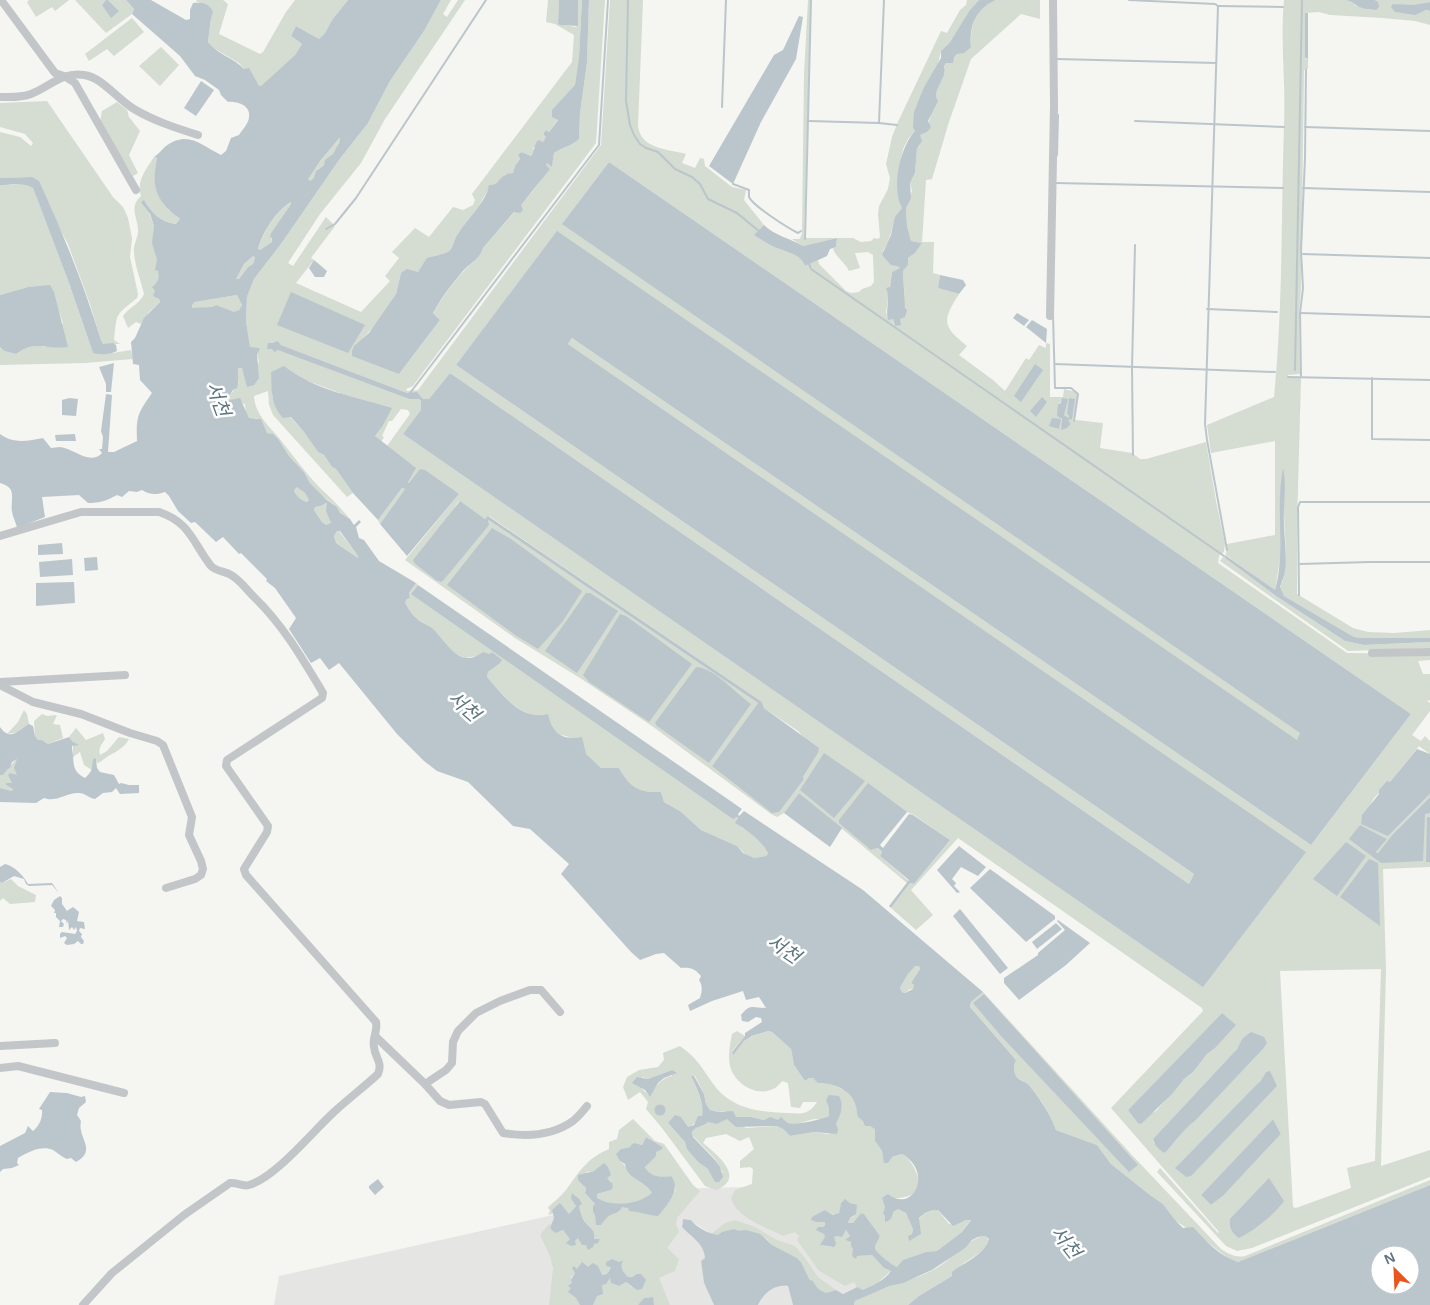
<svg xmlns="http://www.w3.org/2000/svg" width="1430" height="1305" font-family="Arial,'Noto Sans KR',sans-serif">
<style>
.built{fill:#e5e6e4}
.green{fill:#d5dcd2;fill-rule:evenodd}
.water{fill:#bbc6cc;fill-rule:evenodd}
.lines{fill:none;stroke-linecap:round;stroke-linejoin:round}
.stream{stroke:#bbc6cc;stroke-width:2}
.street{stroke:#c2c6c9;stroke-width:8}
.labels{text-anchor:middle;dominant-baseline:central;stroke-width:5;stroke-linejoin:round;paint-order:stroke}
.water-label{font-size:19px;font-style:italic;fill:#5f7680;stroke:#fff}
</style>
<rect width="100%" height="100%" fill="#f5f5f1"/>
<!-- built -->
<g class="built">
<path d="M863,1184l99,48 -25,19 -11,1 -23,8 -6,7 -5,-1 -16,-15 -1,-3 5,-12 -16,-22 -3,-1 -8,10 -5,1 2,-6 6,-4v-9l-6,-2 -5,-3 -4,3 -2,10 -5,2 -9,-5 -13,7v3l4,2 9,-1v4l-2,2h-5l-1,2 7,5 1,3 -5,8 14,2 2,-3 -2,-7 4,-1 4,1 4,-7 4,6 -5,4 6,2v4l2,3 -1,7 4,2 1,-2 5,-1h10l12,13 7,3 -14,12 -14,7 -6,-3 -14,7 -7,-4 -10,3 -4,-2 -6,-4 -3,-6h-2l-10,-19 -4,-4 -25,-13 -13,-11 -13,-4 -7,1 -5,-2 -12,3 -4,3 -7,-1 -17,-11 -3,-3 -7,-1 -2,4v4l10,8 13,15v8l-4,3 3,22 10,22h-440l5,-29 391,-87z"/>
<path d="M781,1285l7,1 5,19h-35l10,-15z"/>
</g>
<!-- green -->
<g class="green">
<path d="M29,0h40l-14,11 -3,-4 -16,10 -9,-15z"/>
<path d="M75,0h31l-4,5 17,6 -11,-11h18l8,9 -2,5 -26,19z"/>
<path d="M197,0h26l5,4 -9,30 41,20 3,-2 23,-40 9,-12h53l-16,20 -7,13 -6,6 -23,-13 -5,10 11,8 -7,11 -33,30 -3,1 -20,-23 -27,-16 -4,-5 3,-24 -12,-16h-3z"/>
<path d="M441,0h10l-8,14 4,3 11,-17h7l-80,119 -24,44 -41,51 -32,49 5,3 33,-49 9,9 -24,32 3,2 -18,23 65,29 29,-31 -5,-5 14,-18 -7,-6 23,-24 14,9 24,-30 10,3 10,-5 2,-5 -3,-6 100,-132 2,-27 -19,-11 -9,-2 2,-22h11l-1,24 18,3 2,-2v-25h4l-3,56 -4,30 -17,33 -9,13 -3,-2 -3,4 3,3 -3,5 -10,6 1,4 -3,4 -9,-4 -4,2 2,5 -5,7 -2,7 -9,2 -5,7 -11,8 -10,17 -19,25 -6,14 -5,6 -30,20 -17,1 -5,21 -19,29 -19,21 41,30 41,-54 -7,-7c9,-15 20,-31 32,-43 7,-8 15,-12 18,-22l49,-56 9,-12 6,-18 5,4 2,-13c9,-6 18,-7 25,-14l1,-26 7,-50 2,-63h16l-9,143 -175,232 -8,11 -7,3 1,2 11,-1 183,-245 9,-145h33l-5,126c3,23 29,23 48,28l-4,9 13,5 5,-10 4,1 1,7 27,21 14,3 -2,10 20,25 -9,10c5,4 11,8 17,11 11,5 29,7 33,20l13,-6 1,4 27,27 5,2 8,-1 3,-3 9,-3 3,-4 -1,-27 -5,-3 -13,1 5,15 -11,3c-4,-9 -14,-14 -16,-23l3,-1 1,-9 -34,8 -11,-7h8l2,-6 2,-159 4,-74h3l-7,238h49l8,4 10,-1 3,-3 4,1 2,-2 -2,-23 1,-8 9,-17 2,-11 -4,-14 6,-27 5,-13 44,-93 6,2 13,-23 6,-5 1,-5h12l-10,11 -19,31 -9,9 -3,13 -14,23 -9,44 -7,8 -5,10 -3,15 2,44c-11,14 -9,28 -19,43l17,17 -8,4 -6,40 2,7 5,-1 1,7c14,-14 10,-35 9,-54l5,-6v-7l7,-5 7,-10 -11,-2 -4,-15 -1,-18 6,-17 -2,-8 5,-10 2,-24 3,-4 -1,-10 8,-3c1,-12 6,-21 8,-32 1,-2 1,-6 1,-8 3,-9 12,-16 8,-27l13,-11 14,-7c-1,-18 4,-43 26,-47 13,0 29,0 43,0v19l-19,-5 -50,45 -22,63 -17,57 -6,1 -4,62h12l-1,31 7,2 -2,13 21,6c-17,27 -17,32 8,52l-8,9 34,25 12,11 21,-33 3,2 10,-15 7,3v-5l4,1v53h13l1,-8 12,3 2,2 -5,26 1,1 2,-1 27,3 -3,25 32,5 8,6h6l60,-17 10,59 9,43 -1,8 -5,4 -1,7 129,90 83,1v6l-12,1 5,13h7v26l-3,1 3,2v8l-18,24 9,6 4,-5 5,5v13l-11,-8 -29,36 -16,16 -13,23 4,5 28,5 37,-37v3l-37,37 -15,19 -2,-1 11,-13 -28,-14 22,38 44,-50h5v54l-47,2 3,101 -5,196 49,-16v27l-178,71 -15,3 -11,-5 -69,-74 3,-4 58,65 1,-1 -108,-124 92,-97 -1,-3 -244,-170 -47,52 22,25 -17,15 -25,-22 19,-25 4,1 36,-44 -36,-25 -7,-3 -36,38 7,-2 4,4 -2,4 29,25 -2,2 -108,-90 -15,20 -7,4 -6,-3 -119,-88 -72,-48 -65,-40 -110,-78 54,-66 -52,-12 8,-14 -28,-22 23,-32 -2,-4 -7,-1 -9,12h-3l-7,15 2,1 -3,5 -6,-6 7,-9 -42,-34 -43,-16 -13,-10 -12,21v9l32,35 14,20 6,3 8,12 4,2 17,24 -6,4 -74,-82 -4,-10 -1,-14 -14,5c1,18 14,29 25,42 13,16 25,33 39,48 12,11 22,21 32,33l-10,-6 -3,-6 -14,-11 -13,-13 -6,-11 -15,-16 -10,-16 -12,-7 -10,-15h-8l-3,-5 -1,-9 -15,-4 -2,-2 11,-15 -2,-10v-5h5l4,10v6l13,-22 -2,-9 1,-5h-8l-4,-27 1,-24 7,-18 27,-35 58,-84 29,-37 22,-42 34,-50zM609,162l802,552 -100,131 -739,-507 -4,6 737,508 -102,134 -800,-552 19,-24 -1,-9 -2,-2h-10l-132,-50 -3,2 -2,-2 6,-8 3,4 126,48h10l6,6h6l21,-26 739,511 5,-10 -738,-509 101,-133 740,509 4,-8 -738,-510zM1061,402l3,13 5,3v-3l1,3 -2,2 3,4 -4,4 -7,-11 -2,-13zM459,501l26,18 4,-3 273,186 2,6 34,23 20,22 -15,24 1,2 -3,2 -89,-15 46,-63 -269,-184 -47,63 -5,-1 -22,-17zM1381,969l-6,192 -28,7 4,20 -55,20 -3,-1 -13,-236zM1222,1013l-7,35 -8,6 -14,18 -9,7 -28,32 -4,2 -24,-3zM1242,1039l21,10 -67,71c-12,9 -21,22 -31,33l-12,-11v-3l84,-90zM1266,1072l11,14 -100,80 80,-82 3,-1zM1273,1119l8,15 -58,62 -12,9 -10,-10z"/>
<path d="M1284,0h61l7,1 4,5 20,4 2,-8 -3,-2h55v2l-24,4 -12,-2 1,8 20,2 11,-4 4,1v14l-15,-4 -32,-3 -53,-3 -11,-3 -14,1v46h3v10l-4,1 -3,218 -2,26 1,60 -12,1v3h13l-4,145v71l56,34 15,4 26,1 36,-3v8h-68l-8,-1 -70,-41 -4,-11 3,-4 3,-27 -4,-81 -2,85 -5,33 -49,-36 1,-11 48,-9v-94l-64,12 -4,-28 67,-28c9,-90 7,-181 10,-272 2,-42 -4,-83 0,-125z"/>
<path d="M132,18l12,14 -30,24 -7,-7 -18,12 -4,-7z"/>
<path d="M161,47l18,18 -19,21 -21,-20z"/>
<path d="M47,101l66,96 10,10 5,11 4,20 -2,19 8,37 -1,4c-22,18 -20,14 -23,42l6,4h-17l-2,-4 -11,-36 -22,-60 -36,-67 -32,1v-46l20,5 11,9 2,-3 -8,-9 -25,-7v-24z"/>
<path d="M117,102l10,8 2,7 11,14 -11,24 9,18 -5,3 -33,-54 2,-11z"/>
<path d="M340,136c0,11 -12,28 -22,33l-3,9 -5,3 -3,-2 13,-18z"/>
<path d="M154,157l3,1c-5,28 -1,44 23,61l-3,5c-17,-2 -25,-11 -33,-24l10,26 -1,21 3,5 3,23 -4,16 5,11 -11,10 -8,12 -5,-2 -8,6 -5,-12c6,-9 17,-12 21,-22 -3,-14 -9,-27 -10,-42 -1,-8 5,-16 4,-23 -1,-13 -9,-22 3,-33 -5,-14 5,-27 13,-39z"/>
<path d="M24,184l6,1 3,3 36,95 24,70h20l18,-3 2,9 -48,4 -85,2v-18l4,4 12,3c10,-7 18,-11 29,-7l18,-24 -13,-37 -22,1 -28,8v-110z"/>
<path d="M291,202v2l-20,29 1,9 -12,8 -2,-1c5,-17 18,-37 33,-47z"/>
<path d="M253,256l2,2 -2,6 -5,3 -9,12h-3l8,-15z"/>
<path d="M237,295l5,10 -3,5 -5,3 -18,-8 -4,2 -20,2v-4l3,-3z"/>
<path d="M297,486l8,7 5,7 -3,2c-6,-2 -11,-6 -13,-12z"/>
<path d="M402,488l3,1 -25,35 -2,-4z"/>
<path d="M326,503l2,2 3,19 -5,1 -4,-3 -8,-12 1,-3 6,-1z"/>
<path d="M337,531h2l19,25v2l-22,-15 -2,-7z"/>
<path d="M1224,556l1,2 51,38 69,45 19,4 66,-3v6l-82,3 -128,-90z"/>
<path d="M416,583l2,2 -6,8 325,224 5,11c9,2 21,17 26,24l-2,4 -12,2 -7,-2 -10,-10 -36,-16 -21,-19 -16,-9 -3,-10c-22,1 -31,-5 -42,-24h-18c-5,-4 -12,-9 -15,-14 -3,-5 -4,-8 -9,-12 -14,-13 -23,2 -29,-27 -27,5 -45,-20 -61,-38l1,-5 11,-8 -7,-12 -3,2 -24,4 -13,-6 -23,-26 -14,-8 -10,-15 2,-4 3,-1 -1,-5z"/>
<path d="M24,710l3,4 2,10 -9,8 -13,2 11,-12z"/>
<path d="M42,714l5,2 10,-1 -4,9 7,1 3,13 -15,6 -6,-4h-4l-3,-4 -1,-15z"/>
<path d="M76,728l10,12 17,-7 2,6c-3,5 -7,9 -5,16l7,-4 12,-14 10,2c-5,11 -20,15 -29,23l-3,1 -1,-4 -4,11 -8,-5 -4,-13 -7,5v-15l-4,-5z"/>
<path d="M17,758v17l-4,8 -7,2 8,4 -2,2 -12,-3v-13h3z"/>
<path d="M11,879l7,7 18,9 -1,7 -25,2 -7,-6 -3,3v-19l2,1z"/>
<path d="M915,966h4l1,3 -9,14 3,2 -1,4h-3l-5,4 -3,-1 -2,-4 11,-19z"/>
<path d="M983,992l148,162 90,95c8,5 15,9 24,7l185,-76v5l-192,77 -9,-3 -23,-18 -30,-20 -13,-17 -13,-9 -39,-31 -14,-19 -41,-15c-6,-17 -16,-32 -27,-45 -4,-4 -10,-4 -13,-9 -3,-6 -2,-10 0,-16l-46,-53 1,-5z"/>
<path d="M737,1031l8,5 -13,15v3l12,-13 9,-5 15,-5 4,1 19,17 3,16 11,16 4,-3h4c14,6 35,9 42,23 2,5 1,11 3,16l17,11v13l7,10 1,6h9l10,-3c7,4 11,11 14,18 11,27 -16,27 -34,26l3,9 -2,6 10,-1 5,-3 8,4 7,16 -4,12c8,-15 9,-30 29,-31l11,14 22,-5 -9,13 -25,19 -11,1 -14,5 -15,10c-4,-1 -22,-15 -22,-19 0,-3 4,-9 5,-12l-16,-22 -3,-1 -8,10 -5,1 2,-6 4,-1v-12l-9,-5 -4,3 -2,10 -5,2 -9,-5 -6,4 6,7v4l-2,2 2,10 -2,9 9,1 2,-10 10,-4 2,-3 4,6 -5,4 6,2 6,14 15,-1 12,13 7,3 -14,12 -14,7 -6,-3 -3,-5 -9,4 -26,-15 -22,-31 2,-4 -4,-4 -12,4c-17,-9 -47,-18 -52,-38l4,-8 17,-6 1,-15 -3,-2 -10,1v-7l14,-12 -5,-12 -9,4 -14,-7 -20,4 -3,5c15,12 43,35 13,47l-11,-4 -43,-58 -16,-19 2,-7 -8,-10 -12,8 -5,-13 4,-10 12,-7 19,-3 6,-7 -1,-7 17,-7c5,4 11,8 15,13 11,12 18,29 32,39 18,13 39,14 60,15 14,1 22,2 30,-11h-14l-3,6 -9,-1 -3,-24 -6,-2c-2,3 -6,7 -9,8 -16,8 -37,-5 -42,-20 -4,-11 -1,-24 1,-35zM672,1070v6c-12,3 -16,10 -22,20l-9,-8 1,-11 6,2zM691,1076h4l9,18 2,10 4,6 8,2 6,-1 12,6h15l13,3h14l15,5 21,-6h8l7,-3v-8l-3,-8 12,30 -10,4 -14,-2 -24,4 -7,-7 -6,-3 -31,2 -19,-10 -20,4c-4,5 -11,4 -15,10l1,4 22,23 8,14 -15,-4 -10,-7 -10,-13 -3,-7 -17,-19 13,-6 7,11c5,-3 12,-9 15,-14 2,-6 -8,-31 -12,-38z"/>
<path d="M633,1119l22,22 9,3 29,41 7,6 -23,27 -1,6 3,8 -12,16 12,11 -4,12 -16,7 11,27h-16l-2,-8 -8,1 -6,7h-45l9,-20 9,-7v5l8,3 7,-4 5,5 12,-2 3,-4c-9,-11 -8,-5 -18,-4 -6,-5 -8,-9 -6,-17 -3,2 -7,4 -10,6 -4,4 -3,8 -10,9l-3,-4 -11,-4 -13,6 -4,4 1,6 -2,11 6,4 4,7h-31l4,-37 -3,-12 -10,-21 9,-11h2l-1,4 9,3 4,-1 7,9 5,2 3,-3 15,5c4,-17 -5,-14 -10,-25 -2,-3 -3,-8 -4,-12h-3l-7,8 -4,-4 -17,5 2,-4 -2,-4c6,-5 13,-11 18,-17 14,-19 20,-31 43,-41v-7l8,-3 2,-9zM646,1137l17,10 -7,5 -11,15c5,11 16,11 26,9l5,14 -10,16 -44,1c-3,7 -7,5 -13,9 -3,2 -6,6 -8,9h-5l-1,-21 -10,-11 1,-5 -4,-5 4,-11 8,-1 6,-4 6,11 5,3v9l-14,4 -1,4c17,9 42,7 57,-5 -5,-8 -14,-10 -20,-16 -5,-5 -7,-12 -13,-16l1,-12 9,-2 5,-4 7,2z"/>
<path d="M735,1220l20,7 22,13 18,6 10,12 13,19 18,13 -10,3c-7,-3 -10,-6 -13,-12h-2l-10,-19 -4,-4 -25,-13 -5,-6 -28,-8 -21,4 -7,-1 14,-11z"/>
<path d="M985,1236l4,4 -1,5 -7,7 -17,11 -12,13 -33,20 -11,9h-54l1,-4c11,-5 23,-12 35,-16 19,-5 38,-10 54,-22 11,-8 28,-26 41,-27z"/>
</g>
<!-- water -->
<g class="water">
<path d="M106,0h2l11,11 -8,7 -9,-13z"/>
<path d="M126,0h25l35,20 4,-1v-9l3,-7c10,-1 16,0 20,9l-2,6 -3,24c9,12 26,16 36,27l5,-1 10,18 3,-1 33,-30 7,-11 -11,-8 5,-10 23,13 6,-6 7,-13 16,-20h93l-17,31 -34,50 -22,42 -29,37 -58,84 -27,35 -7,18 -1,24 4,26 8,1 2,1 -3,5 2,24 -5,7 -7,2 -5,-19h-4c-1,8 2,13 -1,20l-4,2 -5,8 2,2 10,-2 9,20 12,1 6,14 6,1 6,6 10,16 15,16 6,11 17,17 10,7 3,6 10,6 4,6 5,-5 2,2 -5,5 3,11 5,2 15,21 37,22 -7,10 1,5 -3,1 -2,4c4,6 8,14 15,18 4,3 9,4 13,8 14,14 27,41 50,23l6,2 3,-2 10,8 -3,4 -11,8 -1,5c16,18 34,44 61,37 4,19 14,27 34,23l4,17 15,14h18c11,19 20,25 42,24l3,10 16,9 21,19 36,16 6,7 11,5 12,-2 2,-3c-8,-14 -20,-22 -33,-30l3,-5 -1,-1 -4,2 -322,-225 7,-9 324,224 -4,5 1,2 5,-5 119,79 120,102 -12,10 -1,5 46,53c-2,6 -3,10 0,16 3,5 9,5 13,9 11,14 21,28 27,45l41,15 14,19 39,31 13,9 13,17 7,7 10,-1c13,14 26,29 45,35l192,-77v120h-522l11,-9 33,-20v-4c11,-9 34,-18 37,-33l-4,-3 -7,1 -6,3 -7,8 -33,22 -29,13 -14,3 -34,15 -1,4h-61l-5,-19c-14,-2 -24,7 -30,19h-44l-10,-22 -3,-22 4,-3c-1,-15 -14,-21 -23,-31l1,-8 8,1c5,7 18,14 27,15l4,-3 12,-3 5,2 7,-1 14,4 12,11 25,13 4,4 9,18 3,1c3,6 6,9 13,12l10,-3 7,4 14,-7 6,3c10,-5 22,-10 28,-19l-7,-3 -12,-13 -15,1 -1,3 -4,-3 1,-7 -2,-3v-4l-6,-2 5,-4 -4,-6 -4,7 -4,-1 -4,1 2,7 -2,3 -14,-2 5,-8 -1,-3 -8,-4 2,-3h5l2,-2v-3h-9l-5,-2 1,-3 13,-7 8,5 6,-2 2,-10 4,-4 5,4 7,2 -1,9 -6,4 -2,5h5l8,-10 3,1 16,22c-1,3 -5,9 -5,12 0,4 18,18 22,19l6,-7 23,-8 11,-1 25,-19 9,-12h-5l-13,6 -15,-16c-8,0 -14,3 -19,8l2,16 -12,7 -1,-5 4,-2 1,-5 -7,-16 -8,-4 -5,3c-1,6 -2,8 -8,10v-6l-2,-3 2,-6 -3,-9 6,-4c25,20 46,-22 14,-40l-10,3 -4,6h-4l-2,-12 -7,-10v-12l-5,-3h-5l-2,-5 -5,-4c-2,-5 -1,-11 -4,-16 -5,-12 -24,-19 -36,-18l-5,-5h-4l-4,3 -11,-16 -3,-16 -19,-17 -4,-1 -16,5 -8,5 -11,14 -1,-3 13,-16v-3l17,-11 -1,-4 -5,-1 -8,5 -6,-1 -1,-6c10,-12 11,-7 25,-7l-7,-11 -13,3 -3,-9 -31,10 -22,10 -2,-6 12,-7c2,-7 3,-12 -1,-18l2,-4c-6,-7 -10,-9 -20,-8l-17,-15 -8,1 -16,6 -9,-8 -70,-78 8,-10 -39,-35 -17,-3 -45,-44 -31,-11 -13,-10 -27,-27 -58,-71 -10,7 -9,-12 -9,5 -22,-34 7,-11 -21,-30 -9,-7 1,-2 -26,-26 -2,1 -16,-17 -7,5 -21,-20 -4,1 -13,-12 -9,-15 -4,-4c-8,3 -16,3 -23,-2l-5,2 -8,-1 -7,6 -5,-2c-11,6 -17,8 -29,8l-9,-8 -37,2 3,20 -28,11c-1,-5 -4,-11 -5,-16 -2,-14 6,-24 -12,-29v-49c13,10 28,7 43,4l8,10c3,0 6,-1 9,-1 13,1 30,19 42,6l-3,-4h3l1,-12 -2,-6 5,-37 6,1 -4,57h6l23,-11c-1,-25 1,-28 15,-48l-12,-13 -1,-15 -6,-1 -2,-22 4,-4 9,-20 16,-16 -1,-3 -6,-3 2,-5 -3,-4c5,-3 8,-9 6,-16l-3,-1 2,-10 -5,-17 2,-17 -4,-12 -9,-12 3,-2c8,13 16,22 32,24l4,-5c-24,-18 -29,-31 -23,-61l-3,-1c5,-3 7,-7 12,-11 22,-16 35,-1 55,9l5,-4 5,-13 8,-3c3,-5 10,-12 10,-18 2,-12 -13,-16 -21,-15l-7,-7 -2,-5 -14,-10 -10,-4 -15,-20 -48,-42 2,-5zM340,137l-1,6 -6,11 -8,6 -1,5 -8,6 -2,7 -4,3 -2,-2 12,-18zM291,202v2l-20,29 -1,4 2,1v4l-12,8 -2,-1c4,-16 18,-38 33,-47zM253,256l2,2 -2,6 -5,3 -9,12h-3l8,-15zM237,295l5,10 -3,5 -5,2 -18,-7 -4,2 -20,1v-3l3,-3zM297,487l8,6 4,7 -2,2c-6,-2 -11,-6 -13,-12zM326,503l1,1 -1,7 5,12 -5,2 -4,-3 -8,-12 1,-3 6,-1zM337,531h3l18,25v2l-22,-15 -2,-7zM915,966h4l1,3 -9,14 3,2 -1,4 -8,4 -3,-1 -2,-4 8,-14zM1380,1255h30v30h-30z"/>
<path d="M559,0h19v26l-18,-1 -2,-1z"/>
<path d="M582,0h7l-2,63 -7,50 -1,26c-7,7 -16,8 -25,14l-2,14 -5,-4 -1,2 4,4 -29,36 2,5 -3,3 -6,-1 -31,36c-3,11 -13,15 -20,23 -11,13 -22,27 -30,42l7,7 -41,54 -47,-18v-5l2,-5 15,-13 27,-39 5,-21 6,-4 11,3 9,-14c6,-2 17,-3 22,-7 5,-4 5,-12 9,-17 8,-14 29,-33 31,-49 9,1 9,-6 16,-10 2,-1 5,-2 8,-2l2,-7 5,-7 -2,-5 4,-2 9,4c4,-5 2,-9 7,-16l5,2 3,-5 -3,-3 3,-4 3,2 9,-12 -6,-3v-7l23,-25 4,-29z"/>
<path d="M979,0h17c-20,8 -27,26 -25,47l-7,6 -7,1 -3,3 -1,6h-7l-2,3c5,13 -14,24 -6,35l-10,20 3,6 -4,5 -7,3 2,6 -5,8 -2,24 -5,10 1,15 -5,10 1,18 4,15 11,2 -7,10 -7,5v7l-5,6 2,37 2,2 -2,7 -5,2 1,6 -6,1 -2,-7 -5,1c-3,-11 3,-22 -2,-32l4,-1 2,-15 8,-4 -3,-2 -6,-1 -9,-10 9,-20 4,-18 7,-9c-11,-20 -2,-61 13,-77l-2,-4 1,-15 10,-25 17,-29v-7l9,-9 19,-31z"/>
<path d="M1345,0h30l3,2 1,5 -3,3c-6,-1 -16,-1 -20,-5 -4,-3 -5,-4 -11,-5z"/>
<path d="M1430,2v9l-4,-1 -11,5 -20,-3 -4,-5 2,-3 19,1z"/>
<path d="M1305,13h3v46l-3,-1z"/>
<path d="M799,16l4,1 -7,42 -35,63 -28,62 -24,-18 65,-111 9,-5z"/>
<path d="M201,81l13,9 -18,26 -12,-8z"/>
<path d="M609,162l802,552 -100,131 -739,-507 -4,6 738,508 -103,135 -800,-553 18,-24v-9l-2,-2h-10l-131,-49 -4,2 -2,-3h-5l1,-6h5l5,-2 3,4 126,48 10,-1 6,7h6l21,-26 739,511 5,-10 -738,-509 101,-134 740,509 3,-7 -738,-509z"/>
<path d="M32,177l7,4c24,52 45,104 62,159l2,4 10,-1 3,2 1,6c-8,4 -16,4 -24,2l-24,-70 -36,-95c-8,-6 -23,-3 -33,-3v-7z"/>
<path d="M764,225c11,11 26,13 39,21l34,-8 -1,9 -6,2 -3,7 -22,10c-4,-13 -23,-15 -33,-20 -6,-3 -12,-7 -18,-11z"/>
<path d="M314,260l13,11 -3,6h-9l-6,-9z"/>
<path d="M940,275l23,5 3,5 -7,9 -21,-6z"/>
<path d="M50,285l4,7 14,55c-22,3 -32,-8 -52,7l-12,-3 -4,-4v-52l28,-8z"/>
<path d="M291,292l74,33 -17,28 -71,-28z"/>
<path d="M1017,313l12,7 -5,6 -11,-8z"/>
<path d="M1032,320l15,9 -1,14 -20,-16z"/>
<path d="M114,363l-3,29h-5v-8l-7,-17z"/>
<path d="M1035,364l8,6 -22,32 -7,-6z"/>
<path d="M284,366c30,24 72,31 108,42l-10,19 -7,9 41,32 -8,14 1,1 11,-14 5,1 34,24 -52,62 -27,-32 25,-35 -3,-1 -24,32 -25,-27 -17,-24 -4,-2 -8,-12 -6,-3 -14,-20 -13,-15 -8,1c-13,-15 -11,-27 -12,-46z"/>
<path d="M1042,397l5,5 -11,15 -6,-6z"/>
<path d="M69,398l9,1 -2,17 -14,-1v-15z"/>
<path d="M1062,398l6,1 -4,16 5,3v-3l-2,-1 2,-16 6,1 -3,20 -4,1 3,4 -4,4 -6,2 1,-11 -5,-3 1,-12 3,-1z"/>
<path d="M1052,418l9,1 -2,10 -10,-3z"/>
<path d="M75,434l1,7h-20l-1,-6z"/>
<path d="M1283,468c4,17 0,38 1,55 0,19 6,45 -4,63l4,10 70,41 8,1h68v4l-66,3 -19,-4 -69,-45 -51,-38v-3l50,35c11,-39 0,-82 8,-122z"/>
<path d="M460,501l25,18 3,-3 274,186 2,6 55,40 -1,5 -15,24 1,2 -25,33 -7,1 -60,-47 46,-63 -269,-183 -1,1 1,4 -47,57 -5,-1 -22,-17 -2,-4z"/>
<path d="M492,528l19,11 71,52 -19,30 -25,28 -23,-14 -68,-50z"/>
<path d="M62,543l1,11 -25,1v-10z"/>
<path d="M97,557l1,13 -13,1 -1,-13z"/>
<path d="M72,559l1,16 -33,2 -1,-15z"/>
<path d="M74,582l1,21 -39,3v-23z"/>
<path d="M586,593h4l28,18 -41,62 -32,-22z"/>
<path d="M620,614l6,2 66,48 -43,58 -60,-40 -6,-7z"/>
<path d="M696,667c19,1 39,26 55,37l-42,59 -52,-37 -2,-3z"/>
<path d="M29,724l4,2 2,10 3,4h4l6,4 21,-7 4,5 6,3 -7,1v3c3,13 -2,21 13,29 11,-10 5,-12 9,-20l2,1 1,9 3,4 14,3 5,9 2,-1 8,2h10v8l-19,1 -4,-6 -4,4 -9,1 -8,6c-6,-1 -10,-6 -16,-6 -12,-1 -23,10 -35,5l-8,5 -36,-1v-14l12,3 1,-2 -7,-4v-2h6l-4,-8 2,-2 7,2 -3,-7 3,-9 -5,3 -2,6 -2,1 -5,6h-3v-48c10,15 19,3 29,-3z"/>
<path d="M1417,749l13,5v40l-42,42 -27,-12 1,-9 17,-21v-4l8,-9 3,1z"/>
<path d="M824,753l41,28 -31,37 -34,-28z"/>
<path d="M868,783l39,29 -27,33 3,3 26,-34 4,1 37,25 -36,44 -4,-1 -19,25 -2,-2 20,-26 -29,-24 2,-4 -4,-4 -7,2 -32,-27v-3z"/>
<path d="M799,793l43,35 -12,19 -46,-34z"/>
<path d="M1430,797v16l-5,1 -2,47 -42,2 -32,-24 11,-14 27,14 -11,13 2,1 15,-19z"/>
<path d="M1427,817h3v45h-4z"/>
<path d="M1346,842l20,14 -29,40 -24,-17z"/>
<path d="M959,846l27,21 -8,9 -17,-9 -9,12 4,4 -2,3 6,6 -3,1 -20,-23z"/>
<path d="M1369,859l9,4 2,63 -40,-29z"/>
<path d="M5,864c9,2 19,12 23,20l24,-1 7,10 -7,-8 -23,1 -3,-2 -2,-5 -10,-3 -12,7 -2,-1v-15z"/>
<path d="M990,869l65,47v3l-29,23 -56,-54z"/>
<path d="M60,896l2,2v6l5,7 6,-4 6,5 -2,9 7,1 1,7 -5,-1 -1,3 3,3 -1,3 3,4 -1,3h-2l-3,-3 -4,3 -7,1 -3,-2 3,-5 -2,-2 -5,2v-4l2,-2 13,2 2,-3 -1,-4 -2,3 -2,-3 -3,3 -1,-10 -1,4 -1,-4 -3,-1 -2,2 3,3 -1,3h-4l1,-6 -4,-4v-4h-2l1,-3 -4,-4 3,-6z"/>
<path d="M960,909l48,59 -8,6 -47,-58z"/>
<path d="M1058,920l32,23 -24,22 -47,35 -15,-17v-5l34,-23v-2l27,-23 -8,-9z"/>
<path d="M1056,923l6,6 -25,20 -5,-7z"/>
<path d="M984,994l154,171 -9,7 -128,-136 -28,-33z"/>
<path d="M1222,1013l14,12 -21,23 -8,6 -14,18 -9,7 -12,15 -31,30 -3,-1 -10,-13z"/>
<path d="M1251,1032l13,5 3,6 -4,6 -67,71c-12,9 -21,22 -31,33 -5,-2 -11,-8 -12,-14l84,-90 5,-10z"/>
<path d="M672,1070l5,3 -13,5 -6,5 -8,14 -5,-7 -13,-7 5,-6 11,2z"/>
<path d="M1270,1071l7,15 -86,90 -5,1 -11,-9 2,-2 80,-82 3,-2 6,-10z"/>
<path d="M691,1076h3l10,18 2,10 4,6 8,2 15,-1 3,6h15l13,3 6,-3 8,3 3,-3c1,1 6,6 7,6 6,3 35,-4 41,-7v-8l-3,-8 3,-5 10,1c5,9 2,19 -3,27l2,7 -1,4 -23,-2 -24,4 -7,-7 -6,-3 -41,1 -9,-8 -10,5 -9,-2c-5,5 -12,4 -16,10l1,5 22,23 5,7 3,10 -4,5h-4l-7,-13 -10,-7 -11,-13 -2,-7 -17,-19 7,-8 6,2 7,10 6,-2 4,-9h4c3,-11 -6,-30 -11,-40z"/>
<path d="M50,1092l17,1 14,4 4,-1 1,6 -7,6 -2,7 4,6c-4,17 17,29 -5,41l-5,-4 -4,1c-5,-2 -9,-6 -14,-9 -11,-5 -25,2 -35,8l-1,5 2,2 -7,3 -9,1 -3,3v-26l25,-13 3,-7 5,5c6,-5 10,-13 9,-21l-3,-1z"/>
<circle cx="660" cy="1110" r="5.5"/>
<path d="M1273,1119l8,15 -58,62 -12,9 -10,-10z"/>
<path d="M646,1137l17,10 -2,3 -5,2v4l-11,11c5,10 16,11 26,9 11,13 -4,29 -13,40 -11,-1 -17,-4 -29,-5l-1,-3 -6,-1c-3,7 -7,5 -13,9 -3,2 -6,6 -8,9h-5l-1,-10 -2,-3v-6l2,-2 -10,-11 1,-5 -8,-8v-5l16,-4 10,-8 4,4 3,8 -4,3 5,5 1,4 -2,3 -14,4v4c15,9 41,7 55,-5 -6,-12 -25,-13 -27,-29l-5,-3 -4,-7 5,-5 9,-2 2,-3 3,-1 7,2z"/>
<path d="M1269,1178l15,23c-10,14 -29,29 -45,37 -7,-5 -10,-10 -9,-19z"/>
<path d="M378,1179l6,8 -9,8 -6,-7v-2z"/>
<path d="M572,1193l8,7 2,4 -3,2c1,4 2,9 4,13 4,8 13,9 11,20h6l-2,4 -4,1 -1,3 -5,3 -2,-5h-4l-4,-7 -3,3 1,4 -5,1 -5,-3 4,-4 -7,-9 -8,3 -5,-5 4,-10 -2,-8 8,-7 9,11 7,-8 -5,-8z"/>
<path d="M612,1259l7,3 4,-2c-3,8 -1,11 5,17h4l5,-3h4l5,6 -4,9 -5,1 -11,-8 -7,4 -8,-3 -1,-5 -4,6 -4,1 1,9 -6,2 -4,9h-13l-4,-7 -8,-6 3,-4 -3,-2 4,-3 -1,-3 4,-7 -3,-5 2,-2 3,3 5,-7 6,5 5,-4 5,3 4,9c5,0 7,-3 9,-8l-5,-1v-4z"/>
<path d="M653,1297l1,8h-16l6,-7z"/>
</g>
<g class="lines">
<!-- stream -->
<g class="stream">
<path d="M628,0l-2,101 4,24 4,10 6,9 6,4 12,4 17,17 17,8 8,7 8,15 29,14 23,19"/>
<path d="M1129,0l86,4 3,2c-4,139 -9,278 -13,418l2,16 20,110"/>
<path d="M1218,6l65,1"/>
<path d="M1057,59l159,4"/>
<path d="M722,107l4,-107"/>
<path d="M809,121l70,2 18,2"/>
<path d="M1135,121l149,6"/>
<path d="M879,123l5,-123"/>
<path d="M1305,127l125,4"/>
<path d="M1057,155l1,-40"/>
<path d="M1056,183l227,5"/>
<path d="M733,184l16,6c0,1 0,6 0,7 4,9 39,31 49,36l3,-2"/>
<path d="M1303,188l127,4"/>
<path d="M326,229l9,-5 21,-26 130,-198"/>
<path d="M805,239l6,-239"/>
<path d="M1303,254l127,4"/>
<path d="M809,264l2,5 413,287"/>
<path d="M1207,309l70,3"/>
<path d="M1300,313l130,4"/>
<path d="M1053,315l2,73h16l7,6 -4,27"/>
<path d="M1055,364l220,8"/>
<path d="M1295,370l7,-370"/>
<path d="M1301,376l-1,-63 3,-25 -2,-37 4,-93 1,-88"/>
<path d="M1288,377l142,3"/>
<path d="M1372,378v61l58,1"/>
<path d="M410,393l189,-248 9,-145"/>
<path d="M1133,455l-1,-87 3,-123"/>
<path d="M1300,564l70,-2h60"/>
<path d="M1299,595l-1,-88 2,-5h130"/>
</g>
<!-- street -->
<g class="street">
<path d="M1,0l54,73 9,3 11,7 61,107"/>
<path d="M0,97c10,0 21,1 31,-3 19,-7 29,-22 53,-19 18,2 34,25 50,34 20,12 42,19 64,26"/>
<path d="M1050,316l4,-210 -1,-106"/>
<path d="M0,536l81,-24h78c31,10 34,31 52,54 6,6 14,5 20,9 9,5 16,15 23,22 29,28 48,61 69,96l-1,5 -95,62 -1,6 42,60 -1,6 -23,37 2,6 130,147c2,10 -4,15 -2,25 1,11 9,15 4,27 -14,13 -30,25 -44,38 -21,19 -59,66 -85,73 -7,2 -12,-3 -19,-2l-46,32 -72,58 -29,32"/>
<path d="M1372,653l58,-1"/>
<path d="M0,682l125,-7"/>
<path d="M0,685l33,17 48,12 49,19 27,8 6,4 29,72 -3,18 12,26 2,8 -2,6 -6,4 -29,9"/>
<path d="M375,1036l50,48 15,17 9,4 32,-3 4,2 18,29c24,4 50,2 70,-12 5,-4 10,-10 14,-15"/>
<path d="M0,1046l55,-3"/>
<path d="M0,1068l18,-2 106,27"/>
<path d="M425,1084l21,-14 6,-7 1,-21 5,-11 18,-18 24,-12 30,-11h11l19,22"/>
</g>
</g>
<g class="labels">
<!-- water labels -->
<g class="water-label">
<text transform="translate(218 399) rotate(70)">서천</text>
<text transform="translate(464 706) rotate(42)">서천</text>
<text transform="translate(784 949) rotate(34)">서천</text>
<text transform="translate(1066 1242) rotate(52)">서천</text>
</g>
</g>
<!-- north arrow -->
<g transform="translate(1395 1270) rotate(336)"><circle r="24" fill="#ffffff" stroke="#c1c7cd"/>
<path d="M0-4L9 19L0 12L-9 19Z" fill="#e8561e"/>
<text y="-8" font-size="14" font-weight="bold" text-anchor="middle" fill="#637383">N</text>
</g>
</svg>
